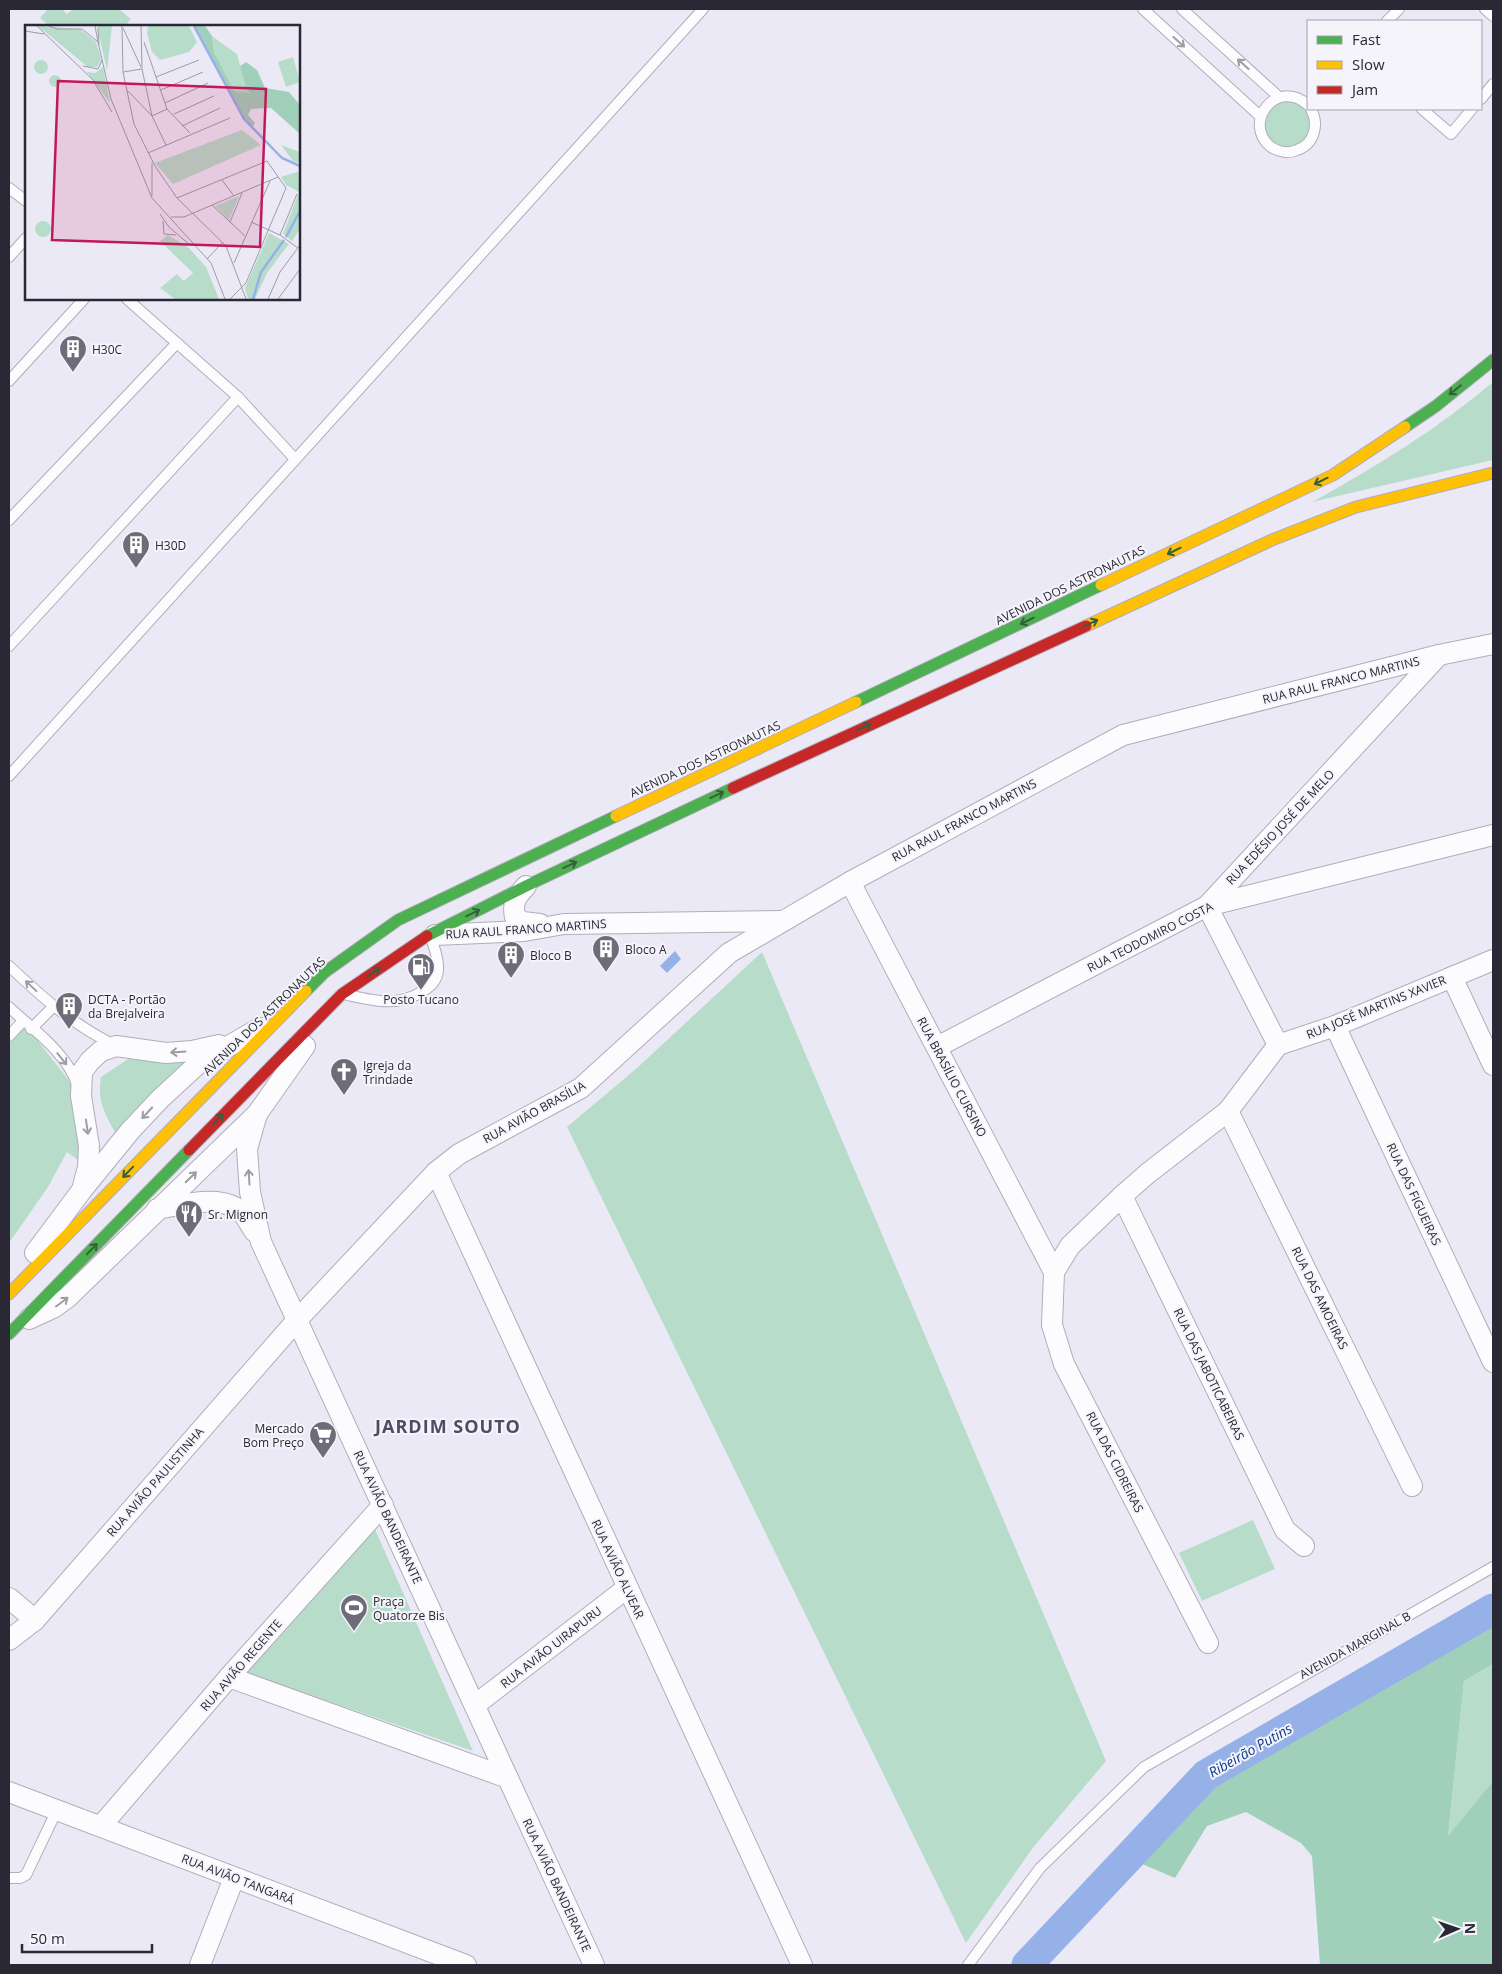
<svg xmlns="http://www.w3.org/2000/svg" width="1502" height="1974" font-family="'Open Sans',sans-serif">
<style>
.green{fill:#b7ddca}
.forest{fill:#a1d0ba}
.water{fill:#96b1e8}
.lines{fill:none;stroke-linecap:round;stroke-linejoin:round}
.river{stroke:#96b1e8;stroke-width:31}
.lane-casing{stroke:#b0adb9;stroke-width:12}
.street-casing{stroke:#b0adb9;stroke-width:22}
.fast-casing{stroke:#b0adb9;stroke-width:13}
.slow-casing{stroke:#b0adb9;stroke-width:13}
.jam-casing{stroke:#b0adb9;stroke-width:13}
.lane{stroke:#fcfcfe;stroke-width:10}
.street{stroke:#fcfcfe;stroke-width:20}
.fast{stroke:#4caf50;stroke-width:11}
.slow{stroke:#ffc107;stroke-width:11}
.jam{stroke:#c62828;stroke-width:11}
.oneway{stroke:#9e9da3}
.oneway2{stroke:#385e3f}
.labels{text-anchor:middle;dominant-baseline:central;stroke-width:4;stroke-linejoin:round;paint-order:stroke}
.poi-label{font-size:12px;fill:#2a2834;stroke:#f5f4fa;text-anchor:start}
.street-label{font-size:12px;fill:#2a2834;stroke:#f5f4fa}
.water-label{font-size:14px;font-style:italic;fill:#0d3a8d;stroke:#f5f4fa}
.district-label{font-size:18px;font-weight:bold;letter-spacing:1px;fill:#514a65;stroke:#f5f4fa}
.inset-river{fill:none;stroke:#96b1e8;stroke-width:2.5}
.inset-road{fill:none;stroke:#9e9ca9;stroke-width:1}
.view{fill:#c2185b;fill-opacity:0.15;stroke:#c2185b;stroke-width:2.5}
.inset-edge{fill:none;stroke:#2a2834;stroke-width:2.5}
</style>
<rect width="100%" height="100%" fill="#ece9f7"/>
<!-- green -->
<g class="green">
<path d="M48,9h14l5,5 6,-5h46l12,10 -6,7h-76l-9,-8z"/>
<circle cx="1288" cy="124" r="24"/>
<path d="M1493,382v78l-181,42c64,-35 125,-73 181,-120z"/>
<path d="M762,952l344,809 -74,88 -66,94 -399,-816 70,-59z"/>
<path d="M24,1023l57,73 5,70 -19,-14 -19,35 -39,56v-204z"/>
<path d="M192,1058l-77,74c-11,-18 -18,-34 -14,-55l27,-18z"/>
<path d="M1253,1520l22,49 -73,32 -23,-48z"/>
<path d="M374,1527l99,224 -229,-79z"/>
<path d="M1493,1664v117l-45,56 16,-156z"/>
</g>
<!-- forest -->
<path class="forest" d="M1493,1609v55l-29,17 -16,155 45,-55v184h-173l-8,-109 -11,-13 -55,-31 -39,14 -32,52 -47,-20 78,-83z"/>
<!-- water -->
<path class="water" d="M675,951l6,8 -14,14 -7,-7z"/>
<g class="lines">
<!-- river -->
<path class="river" d="M1027,1965l179,-190 287,-166"/>
<defs>
<g id="lane">
<path d="M1143,9l118,108"/>
<path d="M1182,9l97,88"/>
<path d="M1485,9l8,7"/>
<path d="M1387,21l12,-12"/>
<path d="M1481,99l12,-15"/>
<path d="M1308,105c-31,-28 -67,18 -37,42 8,5 18,7 26,3 18,-6 22,-26 14,-41"/>
<path d="M1422,109l29,25 21,-25"/>
<path d="M9,188l17,13"/>
<path d="M9,257l17,-19"/>
<path d="M127,299l111,98 57,62"/>
<path d="M9,381l75,-82"/>
<path d="M9,520l168,-177"/>
<path d="M9,646l229,-249"/>
<path d="M9,776l694,-767"/>
<path d="M9,966c35,33 63,58 107,80"/>
<path d="M348,995c27,6 51,12 75,-4 8,-5 14,-10 15,-21 1,-11 -4,-24 -8,-34"/>
<path d="M9,1007c23,22 57,45 68,77"/>
<path d="M31,1029l22,-22"/>
<path d="M9,1036l14,-15"/>
<path d="M9,1878h11l6,-3 31,-65"/>
<path d="M968,1965l72,-97 104,-101 349,-200"/>
</g>
<g id="street">
<path d="M850,882l204,390 -2,53 12,39 144,279"/>
<path d="M526,886c-10,11 -14,16 -11,31l8,5 17,2"/>
<path d="M435,935l89,-4 40,-7 219,-3"/>
<path d="M1452,977l41,88"/>
<path d="M1335,1026l158,336"/>
<path d="M1278,1045l-71,-139 232,-251"/>
<path d="M937,1047l270,-141 286,-71"/>
<path d="M1228,1111l184,375"/>
<path d="M257,1114l-10,35 3,43 11,50 333,723"/>
<path d="M436,1172l366,793"/>
<path d="M83,1186l5,-19 1,-21 -8,-50 1,-24 8,-11 11,-10 15,-5 50,7 26,-2 27,-6"/>
<path d="M1122,1196l163,334 19,16"/>
<path d="M157,1209c25,-4 69,-17 87,6 4,5 7,12 11,17"/>
<path d="M35,1253l47,-63 48,-59 30,-32 38,-35 62,-36"/>
<path d="M1054,1272l16,-26 52,-50 25,-22 81,-63 50,-66 57,-19 158,-66"/>
<path d="M29,1319l24,-11 14,-10 190,-184 48,-68"/>
<path d="M9,1598l26,22"/>
<path d="M9,1640l26,-20 262,-300 139,-148 23,-18 122,-66 148,-135 121,-71 273,-147 316,-80 54,-11"/>
<path d="M229,1677l279,101"/>
<path d="M475,1705l152,-117"/>
<path d="M9,1792l457,173"/>
<path d="M101,1826l128,-149 154,-172"/>
<path d="M200,1965l34,-87"/>
</g>
<g id="fast">
<path d="M1405,427l31,-21 57,-46"/>
<path d="M856,702l245,-117"/>
<path d="M427,936l99,-50 207,-98"/>
<path d="M306,991l19,-19 73,-52 218,-104"/>
<path d="M9,1334l180,-184"/>
</g>
<g id="slow">
<path d="M1101,585l232,-110 72,-48"/>
<path d="M1086,626l186,-86 84,-33 137,-34"/>
<path d="M616,816l240,-114"/>
<path d="M9,1294l297,-303"/>
</g>
<g id="jam">
<path d="M733,788l353,-162"/>
<path d="M189,1150l153,-156 85,-58"/>
</g>
</defs>
<!-- lane casing -->
<use href="#lane" class="lane-casing"/>
<!-- street casing -->
<use href="#street" class="street-casing"/>
<!-- fast casing -->
<use href="#fast" class="fast-casing"/>
<!-- slow casing -->
<use href="#slow" class="slow-casing"/>
<!-- jam casing -->
<use href="#jam" class="jam-casing"/>
<!-- lane -->
<use href="#lane" class="lane"/>
<!-- street -->
<use href="#street" class="street"/>
<!-- fast -->
<use href="#fast" class="fast"/>
<!-- slow -->
<use href="#slow" class="slow"/>
<!-- jam -->
<use href="#jam" class="jam"/>
</g>
<!-- one-way arrows -->
<defs><path id="oneway-shaft" d="M-6 0H5M1.5-3L5.5 0L1.5 3" fill="none" stroke-width="1.6" stroke-linecap="round" stroke-linejoin="round" transform="scale(1.25)"/></defs>
<g class="oneway">
<use href="#oneway-shaft" transform="translate(1179 42) rotate(42)"/>
<use href="#oneway-shaft" transform="translate(1243 64) rotate(-138)"/>
<use href="#oneway-shaft" transform="translate(31 986) rotate(-137)"/>
<use href="#oneway-shaft" transform="translate(178 1052) rotate(176)"/>
<use href="#oneway-shaft" transform="translate(62 1059) rotate(51)"/>
<use href="#oneway-shaft" transform="translate(147 1113) rotate(133)"/>
<use href="#oneway-shaft" transform="translate(87 1127) rotate(82)"/>
<use href="#oneway-shaft" transform="translate(191 1177) rotate(-44)"/>
<use href="#oneway-shaft" transform="translate(249 1177) rotate(-94)"/>
<use href="#oneway-shaft" transform="translate(62 1302) rotate(-37)"/>
</g>
<g class="oneway2">
<use href="#oneway-shaft" transform="translate(1455 390) rotate(141)"/>
<use href="#oneway-shaft" transform="translate(1321 481) rotate(154)"/>
<use href="#oneway-shaft" transform="translate(1174 551) rotate(154)"/>
<use href="#oneway-shaft" transform="translate(1027 621) rotate(154)"/>
<use href="#oneway-shaft" transform="translate(1091 623) rotate(-25)"/>
<use href="#oneway-shaft" transform="translate(864 727) rotate(-25)"/>
<use href="#oneway-shaft" transform="translate(717 795) rotate(-25)"/>
<use href="#oneway-shaft" transform="translate(570 865) rotate(-25)"/>
<use href="#oneway-shaft" transform="translate(473 913) rotate(-27)"/>
<use href="#oneway-shaft" transform="translate(374 972) rotate(-34)"/>
<use href="#oneway-shaft" transform="translate(218 1119) rotate(-46)"/>
<use href="#oneway-shaft" transform="translate(128 1172) rotate(134)"/>
<use href="#oneway-shaft" transform="translate(92 1249) rotate(-46)"/>
</g>
<!-- icons -->
<defs>
<symbol id="building-pin" viewBox="-11 -11 22 30"><path d="M0 17L-7.5 6A9.5 9.5 0 1 1 7.5 6Z" fill="#6e6c78" stroke="#f5f4fa"/><path d="M-4-6H4V6H1V3H-1V6H-4ZM-2.5-4.3h1.7v1.8h-1.7ZM.8-4.3h1.7v1.8H.8ZM-2.5-1h1.7V.8h-1.7ZM.8-1h1.7V.8H.8Z" fill="#fff"/></symbol>
<symbol id="fuel-pin" viewBox="-11 -11 22 30"><path d="M0 17L-7.5 6A9.5 9.5 0 1 1 7.5 6Z" fill="#6e6c78" stroke="#f5f4fa"/><path d="M-5.5-6h7V0h2V4h1.3V-2.5L3-4.5l.8-.8L6-3V5H2.5V1h-1V6h-7ZM-4.2-4.7v3.2H.2V-4.7Z" fill="#fff"/></symbol>
<symbol id="church-pin" viewBox="-11 -11 22 30"><path d="M0 17L-7.5 6A9.5 9.5 0 1 1 7.5 6Z" fill="#6e6c78" stroke="#f5f4fa"/><path d="M-1.2-6h2.4v3.5h3.3v2.4h-3.3V6h-2.4V-.1h-3.3v-2.4h3.3Z" fill="#fff"/></symbol>
<symbol id="restaurant-pin" viewBox="-11 -11 22 30"><path d="M0 17L-7.5 6A9.5 9.5 0 1 1 7.5 6Z" fill="#6e6c78" stroke="#f5f4fa"/><path d="M-5-6h1v4h1v-4h1v4h1v-4h1v5L-1.5 .5V6h-2V.5L-5-1ZM5-6V6H3V1.5H1.5Q1.5-4 5-6Z" fill="#fff"/></symbol>
<symbol id="supermarket-pin" viewBox="-11 -11 22 30"><path d="M0 17L-7.5 6A9.5 9.5 0 1 1 7.5 6Z" fill="#6e6c78" stroke="#f5f4fa"/><path d="M-6-5.5h2.5l.6 2H6L4.5 2H-2.5L-4.4-4H-6ZM-1.5 3.2a1.3 1.3 0 1 0 .1 0ZM3 3.2a1.3 1.3 0 1 0 .1 0Z" fill="#fff"/></symbol>
<symbol id="stadium-pin" viewBox="-11 -11 22 30"><path d="M0 17L-7.5 6A9.5 9.5 0 1 1 7.5 6Z" fill="#6e6c78" stroke="#f5f4fa"/><path d="M0-5a6.5 5 0 1 0 0 10a6.5 5 0 1 0 0-10ZM-3.5-1.8h7v3.6h-7Z" fill="#fff"/></symbol>
</defs>
<g fill-rule="evenodd">
<use href="#building-pin" x="57" y="333" width="32" height="43"/>
<use href="#building-pin" x="120" y="529" width="32" height="43"/>
<use href="#building-pin" x="590" y="933" width="32" height="43"/>
<use href="#building-pin" x="495" y="939" width="32" height="43"/>
<use href="#fuel-pin" x="405" y="951" width="32" height="43"/>
<use href="#building-pin" x="53" y="990" width="32" height="43"/>
<use href="#church-pin" x="328" y="1056" width="32" height="43"/>
<use href="#restaurant-pin" x="173" y="1198" width="32" height="43"/>
<use href="#supermarket-pin" x="307" y="1419" width="32" height="43"/>
<use href="#stadium-pin" x="338" y="1592" width="32" height="43"/>
</g>
<g class="labels">
<!-- poi labels -->
<g class="poi-label">
<text x="92" y="349">H30C</text>
<text x="155" y="545">H30D</text>
<text x="625" y="949">Bloco A</text>
<text x="530" y="955">Bloco B</text>
<text x="88" y="999">DCTA - Portão<tspan x="88" dy="14">da Brejalveira</tspan></text>
<text x="421" y="999" text-anchor="middle">Posto Tucano</text>
<text x="363" y="1065">Igreja da<tspan x="363" dy="14">Trindade</tspan></text>
<text x="208" y="1214">Sr. Mignon</text>
<text x="304" y="1428" text-anchor="end">Mercado<tspan x="304" dy="14">Bom Preço</tspan></text>
<text x="373" y="1601">Praça<tspan x="373" dy="14">Quatorze Bis</tspan></text>
</g>
<!-- street labels -->
<g class="street-label">
<text transform="translate(1070 585) rotate(-26)">AVENIDA DOS ASTRONAUTAS</text>
<text transform="translate(1341 680) rotate(-14)">RUA RAUL FRANCO MARTINS</text>
<text transform="translate(705 759) rotate(-25)">AVENIDA DOS ASTRONAUTAS</text>
<text transform="translate(964 820) rotate(-28)">RUA RAUL FRANCO MARTINS</text>
<text transform="translate(1280 827) rotate(-47)">RUA EDÉSIO JOSÉ DE MELO</text>
<text transform="translate(526 929) rotate(-4)">RUA RAUL FRANCO MARTINS</text>
<text transform="translate(1150 937) rotate(-27)">RUA TEODOMIRO COSTA</text>
<text transform="translate(1376 1007) rotate(-22)">RUA JOSÉ MARTINS XAVIER</text>
<text transform="translate(264 1016) rotate(-44)">AVENIDA DOS ASTRONAUTAS</text>
<text transform="translate(952 1077) rotate(62)">RUA BRASÍLIO CURSINO</text>
<text transform="translate(534 1112) rotate(-29)">RUA AVIÃO BRASÍLIA</text>
<text transform="translate(1414 1194) rotate(65)">RUA DAS FIGUEIRAS</text>
<text transform="translate(1320 1298) rotate(64)">RUA DAS AMOEIRAS</text>
<text transform="translate(1209 1374) rotate(64)">RUA DAS JABOTICABEIRAS</text>
<text transform="translate(1115 1462) rotate(63)">RUA DAS CIDREIRAS</text>
<text transform="translate(155 1482) rotate(-49)">RUA AVIÃO PAULISTINHA</text>
<text transform="translate(388 1517) rotate(65)">RUA AVIÃO BANDEIRANTE</text>
<text transform="translate(618 1569) rotate(65)">RUA AVIÃO ALVEAR</text>
<text transform="translate(1355 1645) rotate(-29)">AVENIDA MARGINAL B</text>
<text transform="translate(551 1647) rotate(-38)">RUA AVIÃO UIRAPURU</text>
<text transform="translate(241 1665) rotate(-49)">RUA AVIÃO REGENTE</text>
<text transform="translate(238 1879) rotate(21)">RUA AVIÃO TANGARÁ</text>
<text transform="translate(557 1885) rotate(65)">RUA AVIÃO BANDEIRANTE</text>
</g>
<!-- water labels -->
<g class="water-label">
<text transform="translate(1250 1750) rotate(-30)">Ribeirão Putins</text>
</g>
<!-- district labels -->
<g class="district-label">
<text x="448" y="1426">JARDIM SOUTO</text>
</g>
</g>
<!-- overview -->
<g transform="translate(25 25)">
<rect width="275" height="275" fill="#ece9f7"/>
<path d="M13,1l42,3 16,13 5,17 -4,8h-9zM72,1h15l-5,45 -7,-32zM123,1h41l8,16 -8,10 -29,8 -8,-8 -5,-19zM187,11l25,18 9,35 5,5 -16,-2 -21,-40zM268,32l7,25 -14,5 -8,-25zM9 42a7 7 0 1 1 14 0a7 7 0 1 1-14 0ZM78,42l7,36 -23,-31 8,1zM24 56a6 6 0 1 1 12 0a6 6 0 1 1-12 0ZM217,105l19,15 -88,39 -18,-21zM256,120l19,7v11l-7,-2zM275,146v58l-8,12 -9,-7 16,-42 -13,-7 -5,-8zM214,171l-10,24 -14,-14zM10 204a8 8 0 1 1 16 0a8 8 0 1 1-16 0ZM244,208l20,11 -22,29 -12,26h-7l-3,-11zM143,210l21,13 17,19 13,32h-44l-15,-11 17,-14 7,7 9,-8 -33,-32z" fill="#b7ddca"/>
<path d="M169,1h11l7,10 2,16 21,40 15,1 -4,-4 -6,-23 6,-4 11,8 8,18 24,4 11,13v29l-29,-26 -20,1 -3,6 7,8 -3,5 -8,-9z" fill="#a1d0ba"/>
<path class="inset-river" d="M169,1l50,93 38,39 18,8M261,212l14,-26M228,274l8,-27 23,-32"/>
<path class="inset-road" d="M12,1l56,54 19,32M24,1l8,3h25l16,13 13,57 41,99 59,65 14,36M70,1l3,16M97,1l1,46 11,52 21,42 22,32 49,48 20,53M116,1l1,43 10,47 14,29M73,3l1,17M98,3l18,39M0,6l19,3M119,17l23,67 23,24M58,41l15,3 4,-9M98,47l19,-3M131,52l43,-17M102,65l25,26 15,-7M136,65l42,-18M140,78l43,-20M149,89l40,-18M157,101l38,-18M123,128l82,-35M127,138v33M197,155l12,16M152,173l90,-37 19,27 -40,95 -16,16M187,180l33,31M135,189l9,13 21,18M146,192h13l94,-40M138,196l1,13 12,1M205,197l12,-29M226,197l29,13 18,13M255,210l17,-41M182,234l16,-17M209,238l36,-82M243,274l12,-27 20,-27M253,274l22,-30"/>
<path class="view" d="M33,56l208,8 -6,158 -208,-7z"/>
<rect width="275" height="275" class="inset-edge"/>
</g>
<!-- border -->
<rect width="1502" height="1974" fill="none" stroke="#2a2834" stroke-width="20"/>
<!-- legend -->
<rect x="1307" y="20" width="175" height="90" fill="#f5f4fa" stroke="#a4a2ab"/>
<rect x="1317" y="36" width="25" height="8" fill="#4caf50" stroke="#a4a2ab"/>
<text x="1352" y="45" font-size="15" fill="#2a2834">Fast</text>
<rect x="1317" y="61" width="25" height="8" fill="#ffc107" stroke="#a4a2ab"/>
<text x="1352" y="70" font-size="15" fill="#2a2834">Slow</text>
<rect x="1317" y="86" width="25" height="8" fill="#c62828" stroke="#a4a2ab"/>
<text x="1352" y="95" font-size="15" fill="#2a2834">Jam</text>
<!-- north arrow -->
<g transform="translate(1457 1929) rotate(88)" stroke="#f5f4fa" stroke-width="4" paint-order="stroke">
<path d="M0-4L9 19L0 12L-9 19Z" fill="#2a2834"/>
<text y="-8" font-size="14" font-weight="bold" text-anchor="middle" fill="#2a2834">N</text>
</g>
<!-- scale -->
<path d="M22 1944v8h130v-8" fill="none" stroke="#2a2834" stroke-width="2.5"/>
<text x="30" y="1944" font-size="15" fill="#2a2834" stroke="#f5f4fa" stroke-width="4" paint-order="stroke">50 m</text>
</svg>
